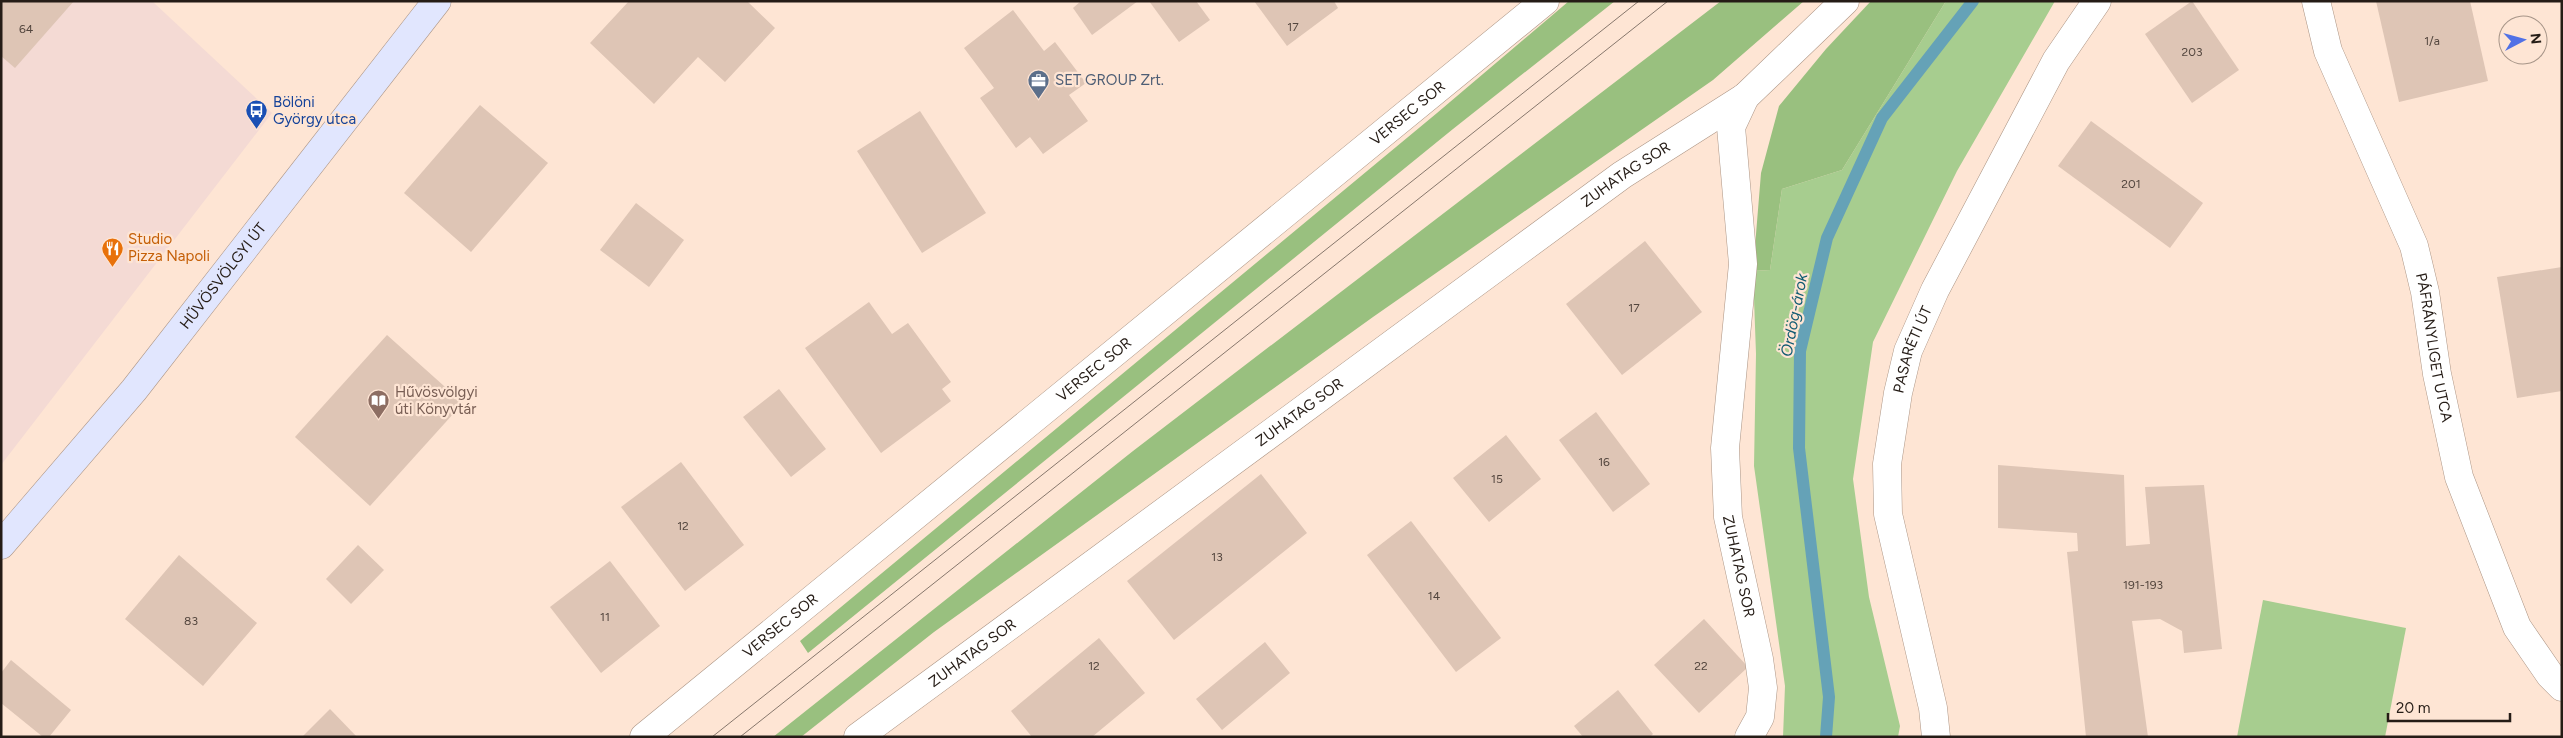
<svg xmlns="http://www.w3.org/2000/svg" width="2563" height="738" font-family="Figtree,sans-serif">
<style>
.commercial{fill:#f4dad4}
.green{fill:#a7cd8f}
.forest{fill:#99c07f}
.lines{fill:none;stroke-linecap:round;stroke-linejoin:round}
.stream{stroke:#65a2b7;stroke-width:12}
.building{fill:#dec5b5}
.street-casing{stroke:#ac9585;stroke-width:29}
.secondary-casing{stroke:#ac9585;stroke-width:29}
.street{stroke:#fff;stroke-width:28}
.secondary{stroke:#e1e6fe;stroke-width:28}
.tram{stroke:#87776c;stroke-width:1}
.labels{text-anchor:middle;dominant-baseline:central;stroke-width:4.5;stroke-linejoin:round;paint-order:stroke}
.number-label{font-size:12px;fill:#53463e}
.service-label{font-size:15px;fill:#4e5e75;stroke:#fee5d4;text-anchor:start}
.transit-label{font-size:15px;fill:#164399;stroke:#fee5d4;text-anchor:start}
.street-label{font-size:15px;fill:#251c16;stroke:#fee5d4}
.food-label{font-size:15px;fill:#c56008;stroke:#fee5d4;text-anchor:start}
.education-label{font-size:15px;fill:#785e54;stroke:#fee5d4;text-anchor:start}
.water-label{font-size:16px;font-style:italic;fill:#125c73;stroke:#fee5d4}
</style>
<rect width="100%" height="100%" fill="#fee5d4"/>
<!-- commercial -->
<path class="commercial" d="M1,1h151l120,112 -271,352z"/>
<!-- green -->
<g class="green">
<path d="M1946,1h109l-98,170 -84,171 -20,137 16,118 31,129 -2,11h-115l2,-51 -31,-220 2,-112 -3,-83 17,-1 12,-81 60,-19z"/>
<path d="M2263,600l143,28 -21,109h-148z"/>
</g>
<!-- forest -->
<g class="forest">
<path d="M1569,1h46l-162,128 -645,524 -8,-12 637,-528z"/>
<path d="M1721,1h83l-91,79 -340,237 -439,315 -133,105h-28l360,-286z"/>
<path d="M1871,1h75l-104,169 -60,19 -12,81 -17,1 8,-98 18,-67 47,-57z"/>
</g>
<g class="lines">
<!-- stream -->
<path class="stream" d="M1826,737l3,-40 -30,-249 1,-97 27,-113 55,-120 91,-117"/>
</g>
<!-- building -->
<g class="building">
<path d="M1,1h73l-59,67 -14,-12z"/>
<path d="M629,1h118l28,27 -50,54 -27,-25 -44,47 -64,-61z"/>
<path d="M1081,1h57l-46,34 -19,-27z"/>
<path d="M1149,1h47l14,19 -31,22z"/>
<path d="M1254,1h80l4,7 -51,38z"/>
<path d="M2192,1l47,69 -47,33 -47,-69z"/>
<path d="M2376,1h94l18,80 -89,21z"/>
<path d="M1013,10l31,41 11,-9 31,41 -17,12 19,26 -45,33 -13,-17 -14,11 -36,-50 14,-10 -30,-40z"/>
<path d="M480,105l68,58 -77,89 -67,-59z"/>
<path d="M920,111l66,102 -64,40 -65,-102z"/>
<path d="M2091,121l112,82 -33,45 -112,-82z"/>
<path d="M636,203l48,37 -35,47 -49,-37z"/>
<path d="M1645,241l57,71 -80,63 -56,-71z"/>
<path d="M2562,267v124l-45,7 -20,-121z"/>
<path d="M869,302l23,32 16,-11 43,59 -9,7 9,12 -70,52 -76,-105z"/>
<path d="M387,335l76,68 -93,103 -75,-69z"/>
<path d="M779,389l47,60 -35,28 -48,-60z"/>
<path d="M1596,412l54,72 -37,28 -54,-72z"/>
<path d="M1506,435l35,44 -52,43 -36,-44z"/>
<path d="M681,462l63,83 -59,46 -64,-84z"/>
<path d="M1998,465l126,10 2,71 24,-2 -5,-57 59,-2 18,164 -38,4 -2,-22 -22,-12 -28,2 16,116h-62l-19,-185 11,-1 -1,-18 -79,-5z"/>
<path d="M1261,474l46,59 -133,107 -47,-59z"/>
<path d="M1411,521l90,117 -45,34 -89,-117z"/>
<path d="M358,545l26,25 -33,34 -25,-25z"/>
<path d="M179,555l78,68 -54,63 -78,-67z"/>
<path d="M610,561l50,65 -59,47 -51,-66z"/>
<path d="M1704,619l44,48 -49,46 -45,-48z"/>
<path d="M1099,638l46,55 -53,44h-60l-21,-26z"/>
<path d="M1265,642l25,31 -68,57 -26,-31z"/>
<path d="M11,660l60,50 -22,27h-6l-42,-34v-30z"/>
<path d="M1618,690l35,44 -3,3h-67l-9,-11z"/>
<path d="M330,709l27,28h-55z"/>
</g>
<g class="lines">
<defs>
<g id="street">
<path id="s1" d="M2316,1l12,50 86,195 11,46 12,82 22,103 58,150 33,48 12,12"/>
<path id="s2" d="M1745,97l-14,30 12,137 -18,184 3,69 31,142 4,29 -3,29 -11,20"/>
<path id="s3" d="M644,737l901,-736"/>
<path id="s4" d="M858,737l764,-562 123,-78 100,-96"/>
<path id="s5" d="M1936,737l-3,-29 -45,-194 -1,-50 11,-71 10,-42 27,-61 121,-229 41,-60"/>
</g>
<g id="secondary">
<path id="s6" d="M1,545l133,-155 303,-389"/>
</g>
</defs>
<!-- street casing -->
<use href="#street" class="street-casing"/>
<!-- secondary casing -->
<use href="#secondary" class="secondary-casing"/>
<!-- street -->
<use href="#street" class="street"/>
<!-- secondary -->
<use href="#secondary" class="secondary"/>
<!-- tram -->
<g class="tram">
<path d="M712,737l927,-736"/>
<path d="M740,737l928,-736"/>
</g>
</g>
<!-- icons -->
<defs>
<symbol id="office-pin" viewBox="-11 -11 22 30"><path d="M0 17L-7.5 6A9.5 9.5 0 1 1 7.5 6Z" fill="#5c6f8a" stroke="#fee5d4"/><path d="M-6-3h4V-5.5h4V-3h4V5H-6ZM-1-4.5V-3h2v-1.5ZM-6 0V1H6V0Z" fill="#fff"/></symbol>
<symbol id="bus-pin" viewBox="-11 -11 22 30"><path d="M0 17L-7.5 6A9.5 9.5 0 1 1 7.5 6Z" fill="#1a4fb4" stroke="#fee5d4"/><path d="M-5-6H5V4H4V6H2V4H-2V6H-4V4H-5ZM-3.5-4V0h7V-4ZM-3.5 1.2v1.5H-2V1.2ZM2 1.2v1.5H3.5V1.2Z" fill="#fff"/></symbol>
<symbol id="restaurant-pin" viewBox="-11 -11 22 30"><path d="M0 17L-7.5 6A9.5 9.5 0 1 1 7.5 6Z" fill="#e8710a" stroke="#fee5d4"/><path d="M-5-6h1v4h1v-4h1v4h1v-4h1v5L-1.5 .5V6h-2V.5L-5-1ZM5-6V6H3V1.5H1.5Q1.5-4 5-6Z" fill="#fff"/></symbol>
<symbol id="library-pin" viewBox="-11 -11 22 30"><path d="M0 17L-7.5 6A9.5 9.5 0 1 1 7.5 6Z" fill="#8d6e63" stroke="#fee5d4"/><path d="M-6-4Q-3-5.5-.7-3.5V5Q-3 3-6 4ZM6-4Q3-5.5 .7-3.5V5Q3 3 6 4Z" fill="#fff"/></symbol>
</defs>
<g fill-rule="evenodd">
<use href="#office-pin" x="1026" y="68" width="25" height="34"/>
<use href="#bus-pin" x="244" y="98" width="25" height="34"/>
<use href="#restaurant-pin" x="100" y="236" width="25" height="34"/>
<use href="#library-pin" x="366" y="388" width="25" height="34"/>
</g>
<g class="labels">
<!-- number labels -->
<g class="number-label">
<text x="1293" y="27">17</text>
<text x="26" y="29">64</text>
<text x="2432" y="41">1/a</text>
<text x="2192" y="52">203</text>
<text x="2131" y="184">201</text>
<text x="1634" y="308">17</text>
<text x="1604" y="462">16</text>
<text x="1497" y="479">15</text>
<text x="683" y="526">12</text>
<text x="1217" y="557">13</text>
<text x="2143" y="585">191-193</text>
<text x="1434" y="596">14</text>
<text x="605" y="617">11</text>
<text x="191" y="621">83</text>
<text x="1094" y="666">12</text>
<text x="1701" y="666">22</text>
</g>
<!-- service labels -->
<g class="service-label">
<text x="1055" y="80">SET GROUP Zrt.</text>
</g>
<!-- transit labels -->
<g class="transit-label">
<text x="273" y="102">Bölöni<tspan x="273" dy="17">György utca</tspan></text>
</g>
<!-- street labels -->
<g class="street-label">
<text stroke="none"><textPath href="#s3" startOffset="986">VERSEC SOR</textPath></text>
<text stroke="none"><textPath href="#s4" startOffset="952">ZUHATAG SOR</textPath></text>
<text stroke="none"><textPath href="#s6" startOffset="349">HŰVÖSVÖLGYI ÚT</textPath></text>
<text stroke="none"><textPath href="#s1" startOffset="368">PÁFRÁNYLIGET UTCA</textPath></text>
<text stroke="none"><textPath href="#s5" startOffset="396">PASARÉTI ÚT</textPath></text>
<text stroke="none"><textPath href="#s3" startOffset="581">VERSEC SOR</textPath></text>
<text stroke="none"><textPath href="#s4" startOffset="548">ZUHATAG SOR</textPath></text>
<text stroke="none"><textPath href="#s2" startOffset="475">ZUHATAG SOR</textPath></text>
<text stroke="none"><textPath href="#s3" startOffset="176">VERSEC SOR</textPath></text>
<text stroke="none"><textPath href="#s4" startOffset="142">ZUHATAG SOR</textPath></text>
</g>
<!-- food labels -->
<g class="food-label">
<text x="128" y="239">Studio<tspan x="128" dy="17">Pizza Napoli</tspan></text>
</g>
<!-- education labels -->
<g class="education-label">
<text x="395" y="392">Hűvösvölgyi<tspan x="395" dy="17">úti Könyvtár</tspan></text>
</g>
<!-- water labels -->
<g class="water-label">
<text transform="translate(1794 315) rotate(-79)">Ördög-árok</text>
</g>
</g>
<!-- border -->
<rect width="2563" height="738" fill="none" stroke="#251c16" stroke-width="5"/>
<!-- north arrow -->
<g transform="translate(2523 40) rotate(84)"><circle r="24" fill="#fee5d4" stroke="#a79588"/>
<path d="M0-4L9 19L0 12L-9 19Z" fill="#5171e6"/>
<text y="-8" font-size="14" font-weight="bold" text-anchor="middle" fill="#251c16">N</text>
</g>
<!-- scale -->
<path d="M2388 713v8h122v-8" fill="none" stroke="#251c16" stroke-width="2.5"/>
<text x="2396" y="713" font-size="15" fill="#251c16" stroke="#fee5d4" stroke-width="4" paint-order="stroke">20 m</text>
</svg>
